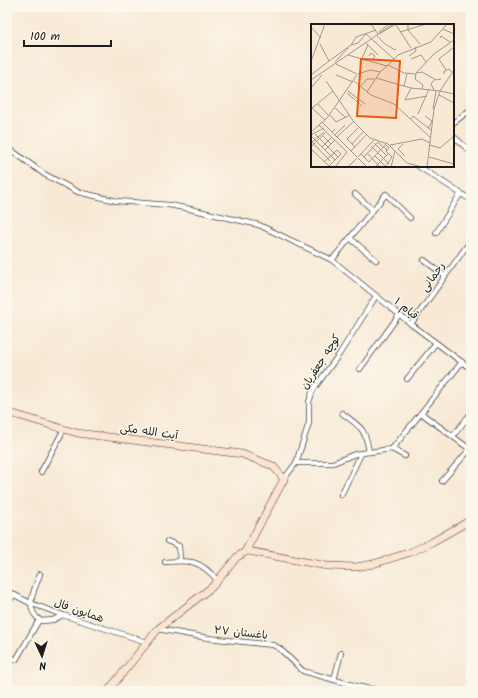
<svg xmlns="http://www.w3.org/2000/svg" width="478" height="698" font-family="Kalam,'Playpen Sans Arabic',sans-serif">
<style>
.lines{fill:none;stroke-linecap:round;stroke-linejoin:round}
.street-casing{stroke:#3d3b38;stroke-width:6}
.secondary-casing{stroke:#3d3b38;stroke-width:8}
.street{stroke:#fff;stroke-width:4.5}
.secondary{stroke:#fde4d1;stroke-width:7}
.labels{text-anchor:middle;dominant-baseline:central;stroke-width:3;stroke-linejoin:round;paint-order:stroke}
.street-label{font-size:11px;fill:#1c1c1c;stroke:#fbf7ec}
.inset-road{fill:none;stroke:#a0978b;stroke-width:1}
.view{fill:#e8590c;fill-opacity:0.15;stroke:#e8590c;stroke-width:2}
.inset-edge{fill:none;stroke:#1c1c1c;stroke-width:2}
</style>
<rect width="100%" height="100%" fill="#fbf7ec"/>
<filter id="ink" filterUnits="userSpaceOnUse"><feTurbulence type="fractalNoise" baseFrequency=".025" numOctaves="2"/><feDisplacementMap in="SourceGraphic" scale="8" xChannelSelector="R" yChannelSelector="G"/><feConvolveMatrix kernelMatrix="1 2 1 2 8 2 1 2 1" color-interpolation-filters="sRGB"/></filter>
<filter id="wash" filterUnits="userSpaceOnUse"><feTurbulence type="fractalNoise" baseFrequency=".012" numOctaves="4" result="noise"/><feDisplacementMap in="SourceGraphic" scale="16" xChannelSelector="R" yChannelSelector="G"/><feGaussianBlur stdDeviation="0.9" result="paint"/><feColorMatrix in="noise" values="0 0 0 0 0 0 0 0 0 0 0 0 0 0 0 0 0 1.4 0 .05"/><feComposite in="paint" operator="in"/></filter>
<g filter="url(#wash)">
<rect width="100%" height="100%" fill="#f8e9d5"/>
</g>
<g filter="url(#ink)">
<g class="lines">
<defs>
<g id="street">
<path d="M453,123l17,-13"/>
<path d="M453,136l18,16"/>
<path d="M7,147l37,27 34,18 39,9 52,4 21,4 69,16 73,35 79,64 60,45"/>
<path d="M418,166l53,34"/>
<path d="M355,194l18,16"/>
<path d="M436,233l25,-40"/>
<path d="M350,238l26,22"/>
<path d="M332,260l54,-66 24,24"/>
<path d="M424,260l21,16"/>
<path d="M411,324l60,-84"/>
<path d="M360,369l39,-54"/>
<path d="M407,379l29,-36"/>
<path d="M342,413c19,15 23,14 27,39"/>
<path d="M421,413l50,37"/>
<path d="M453,436l18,-23"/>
<path d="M392,449l13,7"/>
<path d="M296,463h37l22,-9 37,-5 70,-87"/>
<path d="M41,472l23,-43"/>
<path d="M284,479l12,-16 13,-40v-21l4,-12 27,-37 36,-57"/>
<path d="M442,481l28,-32"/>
<path d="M341,495l20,-41"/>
<path d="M167,541l12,5 1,15"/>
<path d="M165,562c27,-2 35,-2 53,19"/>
<path d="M40,574c-6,18 -17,34 1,47l12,-1 10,-5"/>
<path d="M7,591l23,12 33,12 84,27"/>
<path d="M7,605l7,-11"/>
<path d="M158,629l50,9 65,7 6,3 24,23 57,16 23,4"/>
<path d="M7,656l9,4 23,-40"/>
<path d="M334,680l7,-27"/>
</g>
<g id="secondary">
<path d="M7,412l70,21 165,21 31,12 11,13 -39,73"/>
<path d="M108,691l50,-62 55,-43 24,-29 8,-5 3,-1 79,15 29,1 17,-3 38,-12 21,-10 39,-22"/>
</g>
</defs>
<!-- street casing -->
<use href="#street" class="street-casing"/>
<!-- secondary casing -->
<use href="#secondary" class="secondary-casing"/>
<!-- street -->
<use href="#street" class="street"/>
<!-- secondary -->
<use href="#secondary" class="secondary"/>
</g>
</g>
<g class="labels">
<!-- street labels -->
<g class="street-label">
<text transform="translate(433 277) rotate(-55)">رحمانی</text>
<text transform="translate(406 309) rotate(39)">قیام ۱</text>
<text transform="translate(321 362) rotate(-57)">کوچه جعفریان</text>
<text transform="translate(149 432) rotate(8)">آیت الله مکی</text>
<text transform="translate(79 611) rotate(19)">همایون فال</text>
<text transform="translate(241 633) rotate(6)">باغستان ۲۷</text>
</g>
</g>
<!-- overview -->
<g transform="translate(311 24)">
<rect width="143" height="143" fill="#f8e9d5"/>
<path class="inset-road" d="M60,0l7,10M97,0v6l12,14M85,1l15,23M0,3l10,11M132,5l11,5M68,8l10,-8M89,8l26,-8M68,10l17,-10M66,12l8,8 10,6 1,-1M129,14l1,-2 9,6M55,19l12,12M40,21l7,-2 8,-9 28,25M37,31l39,11 11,-11 33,-13 16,-18M58,32l2,-3 4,3 -2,3M98,32l7,-5 -1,-4M51,34l6,-13M100,35l10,-4 5,7M0,37l14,-37M18,37l22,-16 5,-8 20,-7M24,38l13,-14M25,40l21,10M77,41l16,8 12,1M135,46l-7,-11 15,-12M105,49l18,-19 20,-14M105,49l6,-1 14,8 5,-1M47,50l12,-4 10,2 7,-6M105,50l-1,5 8,6 -1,4M134,50l-2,-2 6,-3 3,3M0,51l18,-14 -9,-17M25,51l17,7M65,54l35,10 29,3M0,56l82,-56M15,57l28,41M43,57l17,14 23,9 37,34M50,62l6,-7h7M93,62l3,-12M0,64l11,-13M100,64l-6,12 22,-4M123,66l-3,-6 4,-5M37,67l17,13M129,67l14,3M56,68l13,-20M36,69l15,13M128,71l15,8M7,80l10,11M1,84l13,12M24,84l11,10M0,85l22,-18M122,85l3,-18M18,90l7,8 14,-7M107,90l11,-25M114,92l7,5 -4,8M100,95l2,-3 18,14M11,98l10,10M43,98l16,16 18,6 19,19 15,4M8,101l28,27 -12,15M24,105l-3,3 25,25M0,108l16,-14 30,-43M4,110l23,23M0,111l13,-7M11,111l9,9M24,111l10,-10M1,113l23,23M26,113l16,-15M1,118l18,19M1,118l12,-10M63,119l13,13M41,120l11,-12M92,120l-5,5 7,7M79,121l32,-6 8,4M119,121l10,3 14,-12M60,122l18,18M0,123l14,-14M11,123l9,-9M44,123l-8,-8 11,-11M0,125l18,17M14,126l10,-10M40,127l15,-16M56,129l13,14M50,130l8,8 17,-18M64,132l10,10M47,133l17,-18M53,133l14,-15 9,8M118,133l25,7M47,134l9,9M13,138l13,-12 4,4 -12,12M37,143l9,-9M64,143l13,-13M74,143l7,-10 -6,-6 3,-3 -3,-3M80,143l4,-16M116,143l7,-58 6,-18 14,-21"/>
<path class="view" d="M50,35l39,2 -4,57 -39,-2z"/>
<rect width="143" height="143" class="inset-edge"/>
</g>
<!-- margin -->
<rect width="478" height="698" fill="none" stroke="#fbf7ec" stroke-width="24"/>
<!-- north arrow -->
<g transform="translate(42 656) rotate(176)" stroke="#fbf7ec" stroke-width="3" paint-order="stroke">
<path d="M0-3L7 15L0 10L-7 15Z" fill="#1c1c1c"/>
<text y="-6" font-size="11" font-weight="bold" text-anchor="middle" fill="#1c1c1c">N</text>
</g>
<!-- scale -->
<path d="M24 40v6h87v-6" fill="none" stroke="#1c1c1c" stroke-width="2"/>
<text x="30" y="40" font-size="12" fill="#1c1c1c" stroke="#fbf7ec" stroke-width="3" paint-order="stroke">100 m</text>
</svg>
